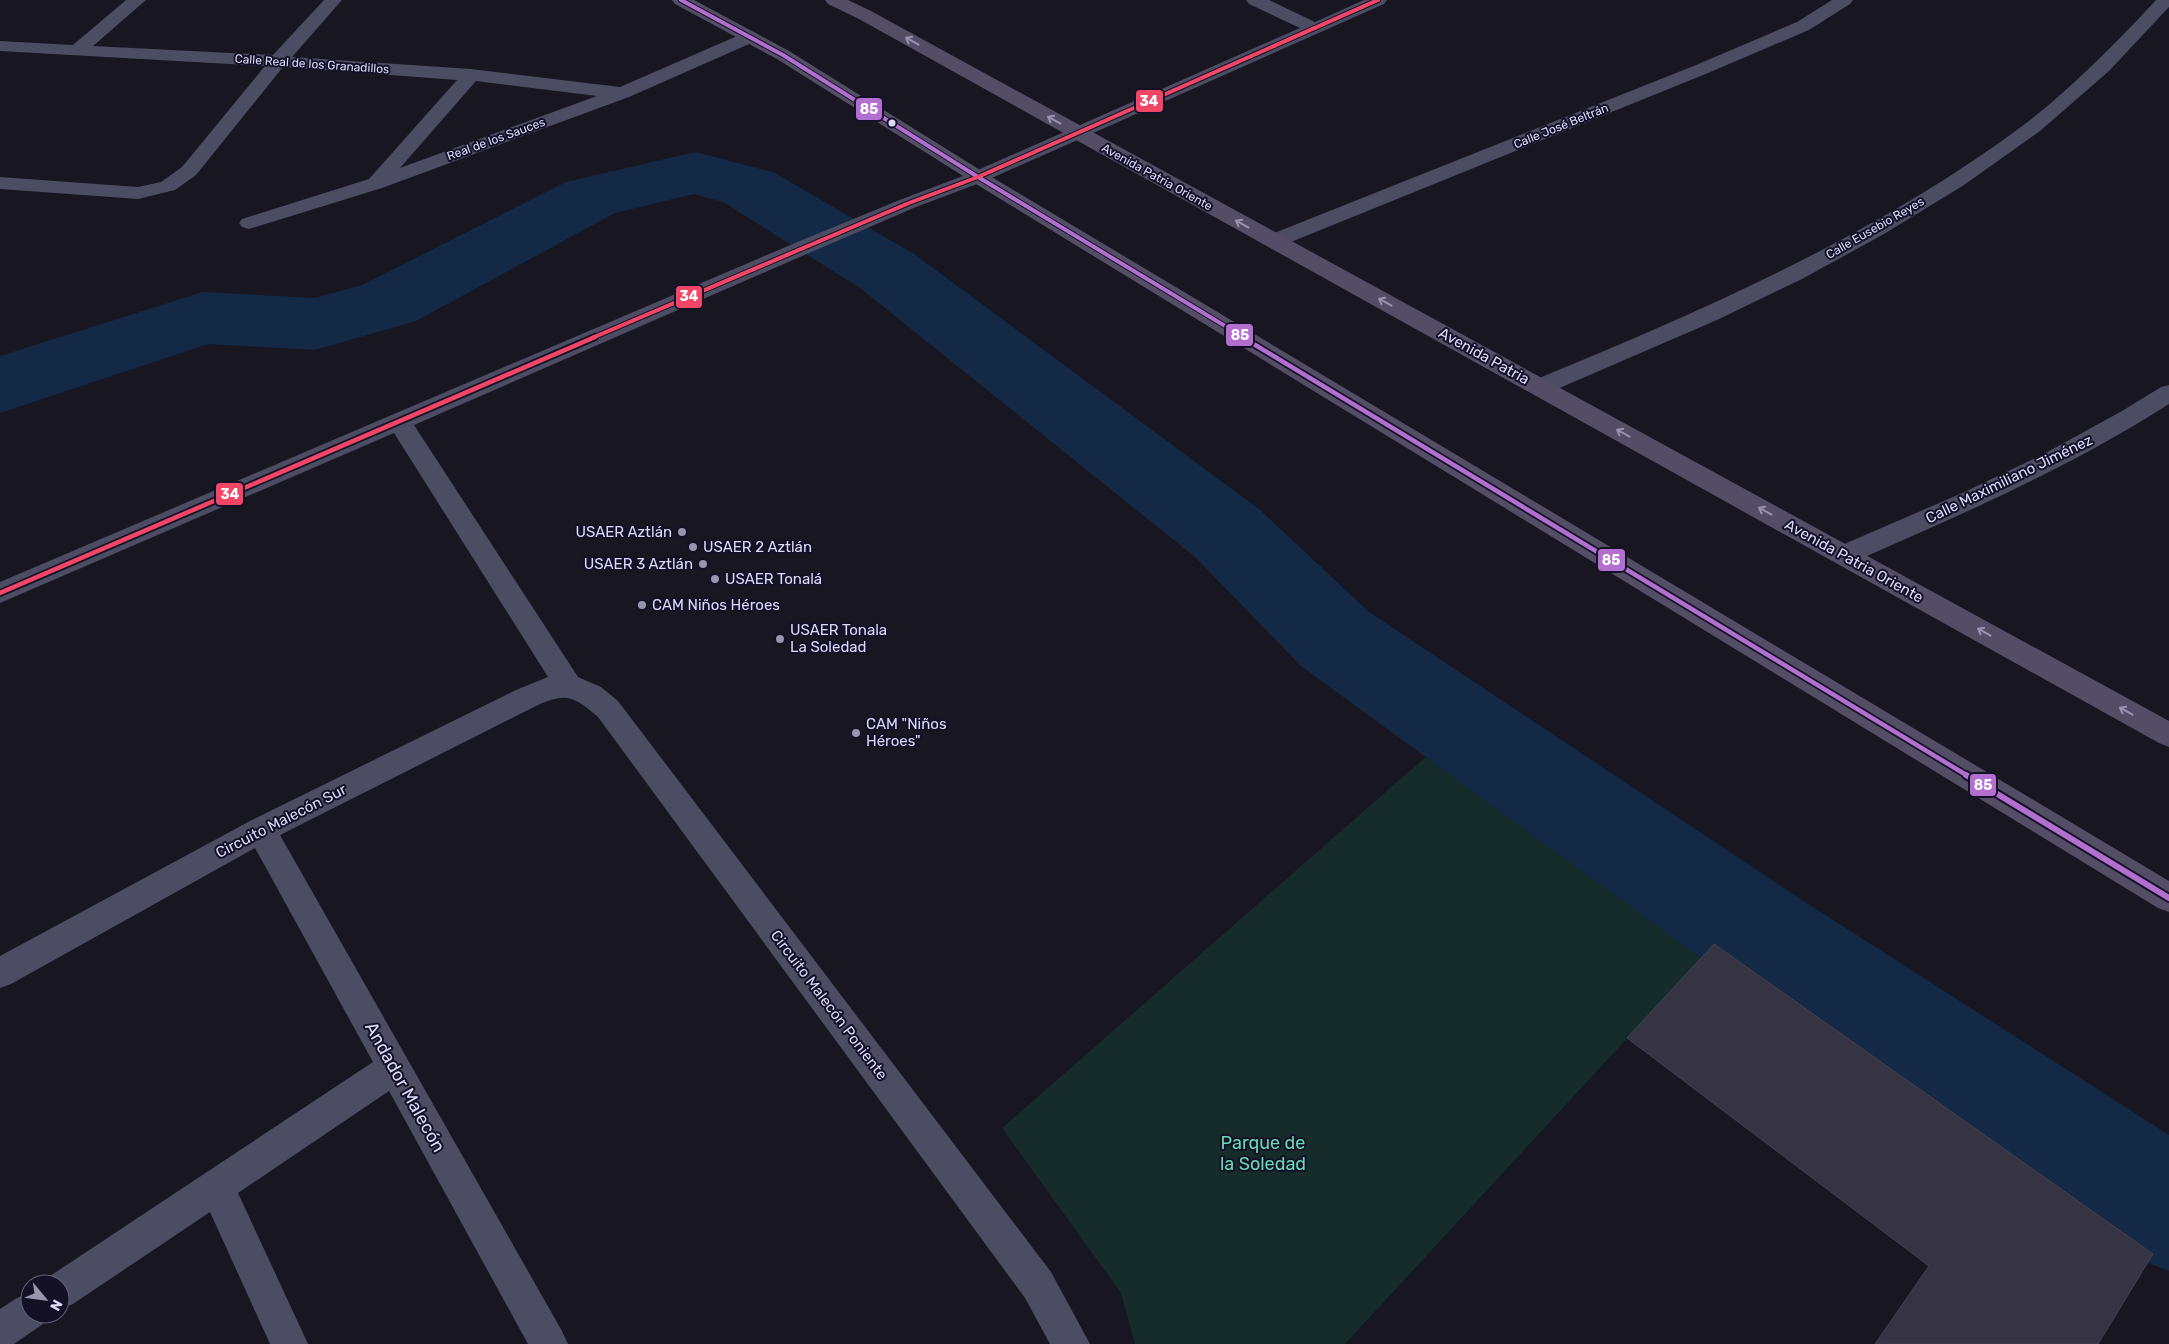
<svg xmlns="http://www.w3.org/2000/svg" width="2169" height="1344" font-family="Rubik,sans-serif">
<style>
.green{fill:#152c2b}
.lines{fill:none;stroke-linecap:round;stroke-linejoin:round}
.river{fill:#132946;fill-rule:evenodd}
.building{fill:#363443;stroke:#444154}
.minor{fill:#4c4c62;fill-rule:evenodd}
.major{fill:#544d66;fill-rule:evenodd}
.bus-1-far2-casing{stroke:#141126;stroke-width:6}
.bus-1-far1-casing{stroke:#141126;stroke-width:8}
.bus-1-casing{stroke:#141126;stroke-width:10}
.bus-2-far1-casing{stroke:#141126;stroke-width:6}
.bus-2-casing{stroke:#141126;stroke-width:8}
.bus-1-far2{stroke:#b36fd0;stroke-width:4}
.bus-1-far1{stroke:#b36fd0;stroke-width:4.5}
.bus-1{stroke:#b36fd0;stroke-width:6}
.bus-2-far1{stroke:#f34667;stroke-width:4}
.bus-2{stroke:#f34667;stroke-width:4.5}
.oneway{stroke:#9893b1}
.bus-dot{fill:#dbd9fc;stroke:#141126;stroke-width:2}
.poi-dot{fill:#9795af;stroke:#141126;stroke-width:2}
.labels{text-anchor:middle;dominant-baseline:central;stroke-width:4;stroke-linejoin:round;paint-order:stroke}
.far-street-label{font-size:12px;fill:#dbd9fc;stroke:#141126}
.street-label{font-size:15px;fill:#dbd9fc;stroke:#141126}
.poi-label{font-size:15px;fill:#dbd9fc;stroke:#141126;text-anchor:start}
.near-street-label{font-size:18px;fill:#dbd9fc;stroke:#141126}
.near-park-label{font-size:18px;fill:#6ad8b6;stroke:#141126}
.line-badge{stroke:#141126;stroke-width:2}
.badge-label{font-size:14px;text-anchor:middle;font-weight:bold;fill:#fff}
</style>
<rect width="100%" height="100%" fill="#181621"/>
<!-- green -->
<path class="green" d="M1437,747l277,197 -369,400h-210l-14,-51 -119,-165z"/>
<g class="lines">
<!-- river -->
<path class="river" d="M695,152l78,20 141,82 345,255 110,103 436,290 364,233v136l-45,-18 -399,-277 -424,-310 -106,-109 -335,-269 -137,-86 -29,-8 -79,19 -199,108 -73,21 -28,8 -107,-6 -208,69v-57l203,-64 112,6 47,-13 204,-103z"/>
</g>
<!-- building -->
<path class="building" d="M1714,944l439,310 -55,90h-223l54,-78 -302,-228z"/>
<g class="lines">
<!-- minor -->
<g class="minor">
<path d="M126,0h20l-53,46 180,9 51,-55h18l-50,57 179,12 149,18 124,-54 6,-1 6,1 3,4 -3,4 -127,56 -247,91 -133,41 -7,-2 -3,-4 3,-4 127,-40 88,-99 -174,-13 -87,108 -21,15 -37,9 -138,-10v-12l138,10 23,-5 21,-15 83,-101 -265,-15v-10l73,4zM476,81l121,15 -197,72z"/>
<path d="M1246,0h23l46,22 49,-22h23l-3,4 -399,177 -69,26 -107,46 -395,172 164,252 23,10 17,14 433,571 39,72h-40l-25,-46 -427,-581c-25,-21 -31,-25 -62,-11l-256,129 282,496 6,13h-40l-139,-253 -151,102 70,151h-38l-60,-132 -137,92 -13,5v-25h-16l3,-6 326,-216 -118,-214 -244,136 -11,4v-32l250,-135 266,-131 32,-13 -154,-244 -394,170v-21l795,-339 107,-44 69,-26 329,-145 -51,-24z"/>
<path d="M1832,0h21l-3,4 -41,26 -101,43 -427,173 -7,1 -7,-1 -3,-5 3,-5 429,-171 101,-43z"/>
<path d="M2156,0h13v7l-60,64 -69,60 -76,54 -80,49 -82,45 -85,41 -169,73 -8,2 -8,-2 -4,-6 4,-6c172,-71 343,-145 493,-257 48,-37 90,-80 131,-124z"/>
<path d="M2169,385v19c-100,64 -208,111 -316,158l-9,3 -9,-3 -4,-7 4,-7 125,-54 82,-39 80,-44 39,-24z"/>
<path d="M30,1292v22h17l-4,10 -29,20h-14v-35l17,-11z"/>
</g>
<!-- major -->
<g class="major">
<path d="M672,0h22l95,51 196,122 1184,708v31l-11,-4 -1187,-727 -194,-122 -102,-55z"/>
<path d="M825,0h23l23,11 1298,710v26l-10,-4 -1300,-724 -31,-15z"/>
</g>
<defs>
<path id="bus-1-far2" d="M681,0l102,55 195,122 267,161"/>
<path id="bus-1-far1" d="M1242,337l726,439"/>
<path id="bus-1" d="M1966,775l203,123"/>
<path id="bus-2-far1" d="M592,338l317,-135 69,-26 400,-177"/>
<path id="bus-2" d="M0,593l595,-256"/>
</defs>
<!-- bus-1-far2 casing -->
<use href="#bus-1-far2" class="bus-1-far2-casing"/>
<!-- bus-1-far1 casing -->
<use href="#bus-1-far1" class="bus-1-far1-casing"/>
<!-- bus-1 casing -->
<use href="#bus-1" class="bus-1-casing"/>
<!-- bus-2-far1 casing -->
<use href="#bus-2-far1" class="bus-2-far1-casing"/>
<!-- bus-2 casing -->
<use href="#bus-2" class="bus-2-casing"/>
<!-- bus-1-far2 -->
<use href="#bus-1-far2" class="bus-1-far2"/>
<!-- bus-1-far1 -->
<use href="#bus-1-far1" class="bus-1-far1"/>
<!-- bus-1 -->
<use href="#bus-1" class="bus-1"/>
<!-- bus-2-far1 -->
<use href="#bus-2-far1" class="bus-2-far1"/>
<!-- bus-2 -->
<use href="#bus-2" class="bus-2"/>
</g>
<!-- one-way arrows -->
<defs><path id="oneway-shaft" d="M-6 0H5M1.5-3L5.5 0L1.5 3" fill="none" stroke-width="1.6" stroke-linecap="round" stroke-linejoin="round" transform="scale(1.25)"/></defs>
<g class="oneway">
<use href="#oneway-shaft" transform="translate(912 41) rotate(-151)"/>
<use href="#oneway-shaft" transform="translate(1054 120) rotate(-151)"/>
<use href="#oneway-shaft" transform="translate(1242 224) rotate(-151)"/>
<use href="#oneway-shaft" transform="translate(1385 302) rotate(-151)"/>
<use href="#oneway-shaft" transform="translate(1623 433) rotate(-151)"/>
<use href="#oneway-shaft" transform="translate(1765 511) rotate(-151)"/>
<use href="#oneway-shaft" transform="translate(1984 632) rotate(-151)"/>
<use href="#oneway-shaft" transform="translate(2126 711) rotate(-151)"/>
</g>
<!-- markers -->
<circle class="bus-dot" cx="892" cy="123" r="4.5"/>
<g class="poi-dot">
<circle cx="682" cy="532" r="5"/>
<circle cx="693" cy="547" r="5"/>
<circle cx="703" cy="564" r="5"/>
<circle cx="715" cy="579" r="5"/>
<circle cx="642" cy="605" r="5"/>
<circle cx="780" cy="639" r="5"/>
<circle cx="856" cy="733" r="5"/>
</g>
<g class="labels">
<!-- far-street labels -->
<g class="far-street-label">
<text transform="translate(312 64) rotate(4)">Calle Real de los Granadillos</text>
<text transform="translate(1561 126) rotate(-22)">Calle José Beltrán</text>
<text transform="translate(496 139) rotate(-20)">Real de los Sauces</text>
<text transform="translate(1157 177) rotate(29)">Avenida Patria Oriente</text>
<text transform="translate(1875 228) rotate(-30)">Calle Eusebio Reyes</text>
</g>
<!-- street labels -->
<g class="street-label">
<text transform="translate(1484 356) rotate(29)">Avenida Patria</text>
<text transform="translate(2009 479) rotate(-26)">Calle Maximiliano Jiménez</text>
<text transform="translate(1854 561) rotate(29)">Avenida Patria Oriente</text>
<text transform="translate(281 821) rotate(-27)">Circuito Malecón Sur</text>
<text transform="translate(829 1005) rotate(53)">Circuito Malecón Poniente</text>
</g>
<!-- poi labels -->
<g class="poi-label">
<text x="672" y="532" text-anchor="end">USAER Aztlán</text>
<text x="703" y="547">USAER 2 Aztlán</text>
<text x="693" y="564" text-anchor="end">USAER 3 Aztlán</text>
<text x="725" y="579">USAER Tonalá</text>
<text x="652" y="605">CAM Niños Héroes</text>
<text x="790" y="630">USAER Tonala<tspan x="790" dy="17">La Soledad</tspan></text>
<text x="866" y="724">CAM "Niños<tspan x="866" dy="17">Héroes"</tspan></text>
</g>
<!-- near-street labels -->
<g class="near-street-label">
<text transform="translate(405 1087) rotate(61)">Andador Malecón</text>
</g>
<!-- near-park labels -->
<g class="near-park-label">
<text x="1263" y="1143">Parque de<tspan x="1263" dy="21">la Soledad</tspan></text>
</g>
</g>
<g class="line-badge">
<rect x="1135" y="89" width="29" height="24" rx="5" fill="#f34667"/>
<rect x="855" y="97" width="28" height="24" rx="5" fill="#b36fd0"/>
<rect x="675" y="285" width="28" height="24" rx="5" fill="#f34667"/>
<rect x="1225" y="323" width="29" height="24" rx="5" fill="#b36fd0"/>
<rect x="215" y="482" width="29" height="24" rx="5" fill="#f34667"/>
<rect x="1597" y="548" width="29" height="24" rx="5" fill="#b36fd0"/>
<rect x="1969" y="773" width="28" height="24" rx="5" fill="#b36fd0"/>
</g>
<g class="badge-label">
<text x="1149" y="106">34</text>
<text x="869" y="114">85</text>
<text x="689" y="301">34</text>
<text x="1240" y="340">85</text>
<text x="230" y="499">34</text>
<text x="1611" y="565">85</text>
<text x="1983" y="790">85</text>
</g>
<!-- north arrow -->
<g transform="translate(45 1299) rotate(119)"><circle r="24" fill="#141126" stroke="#64617c"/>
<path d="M0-4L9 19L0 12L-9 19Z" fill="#9795af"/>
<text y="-8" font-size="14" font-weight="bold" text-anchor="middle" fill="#dbd9fc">N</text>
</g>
</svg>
